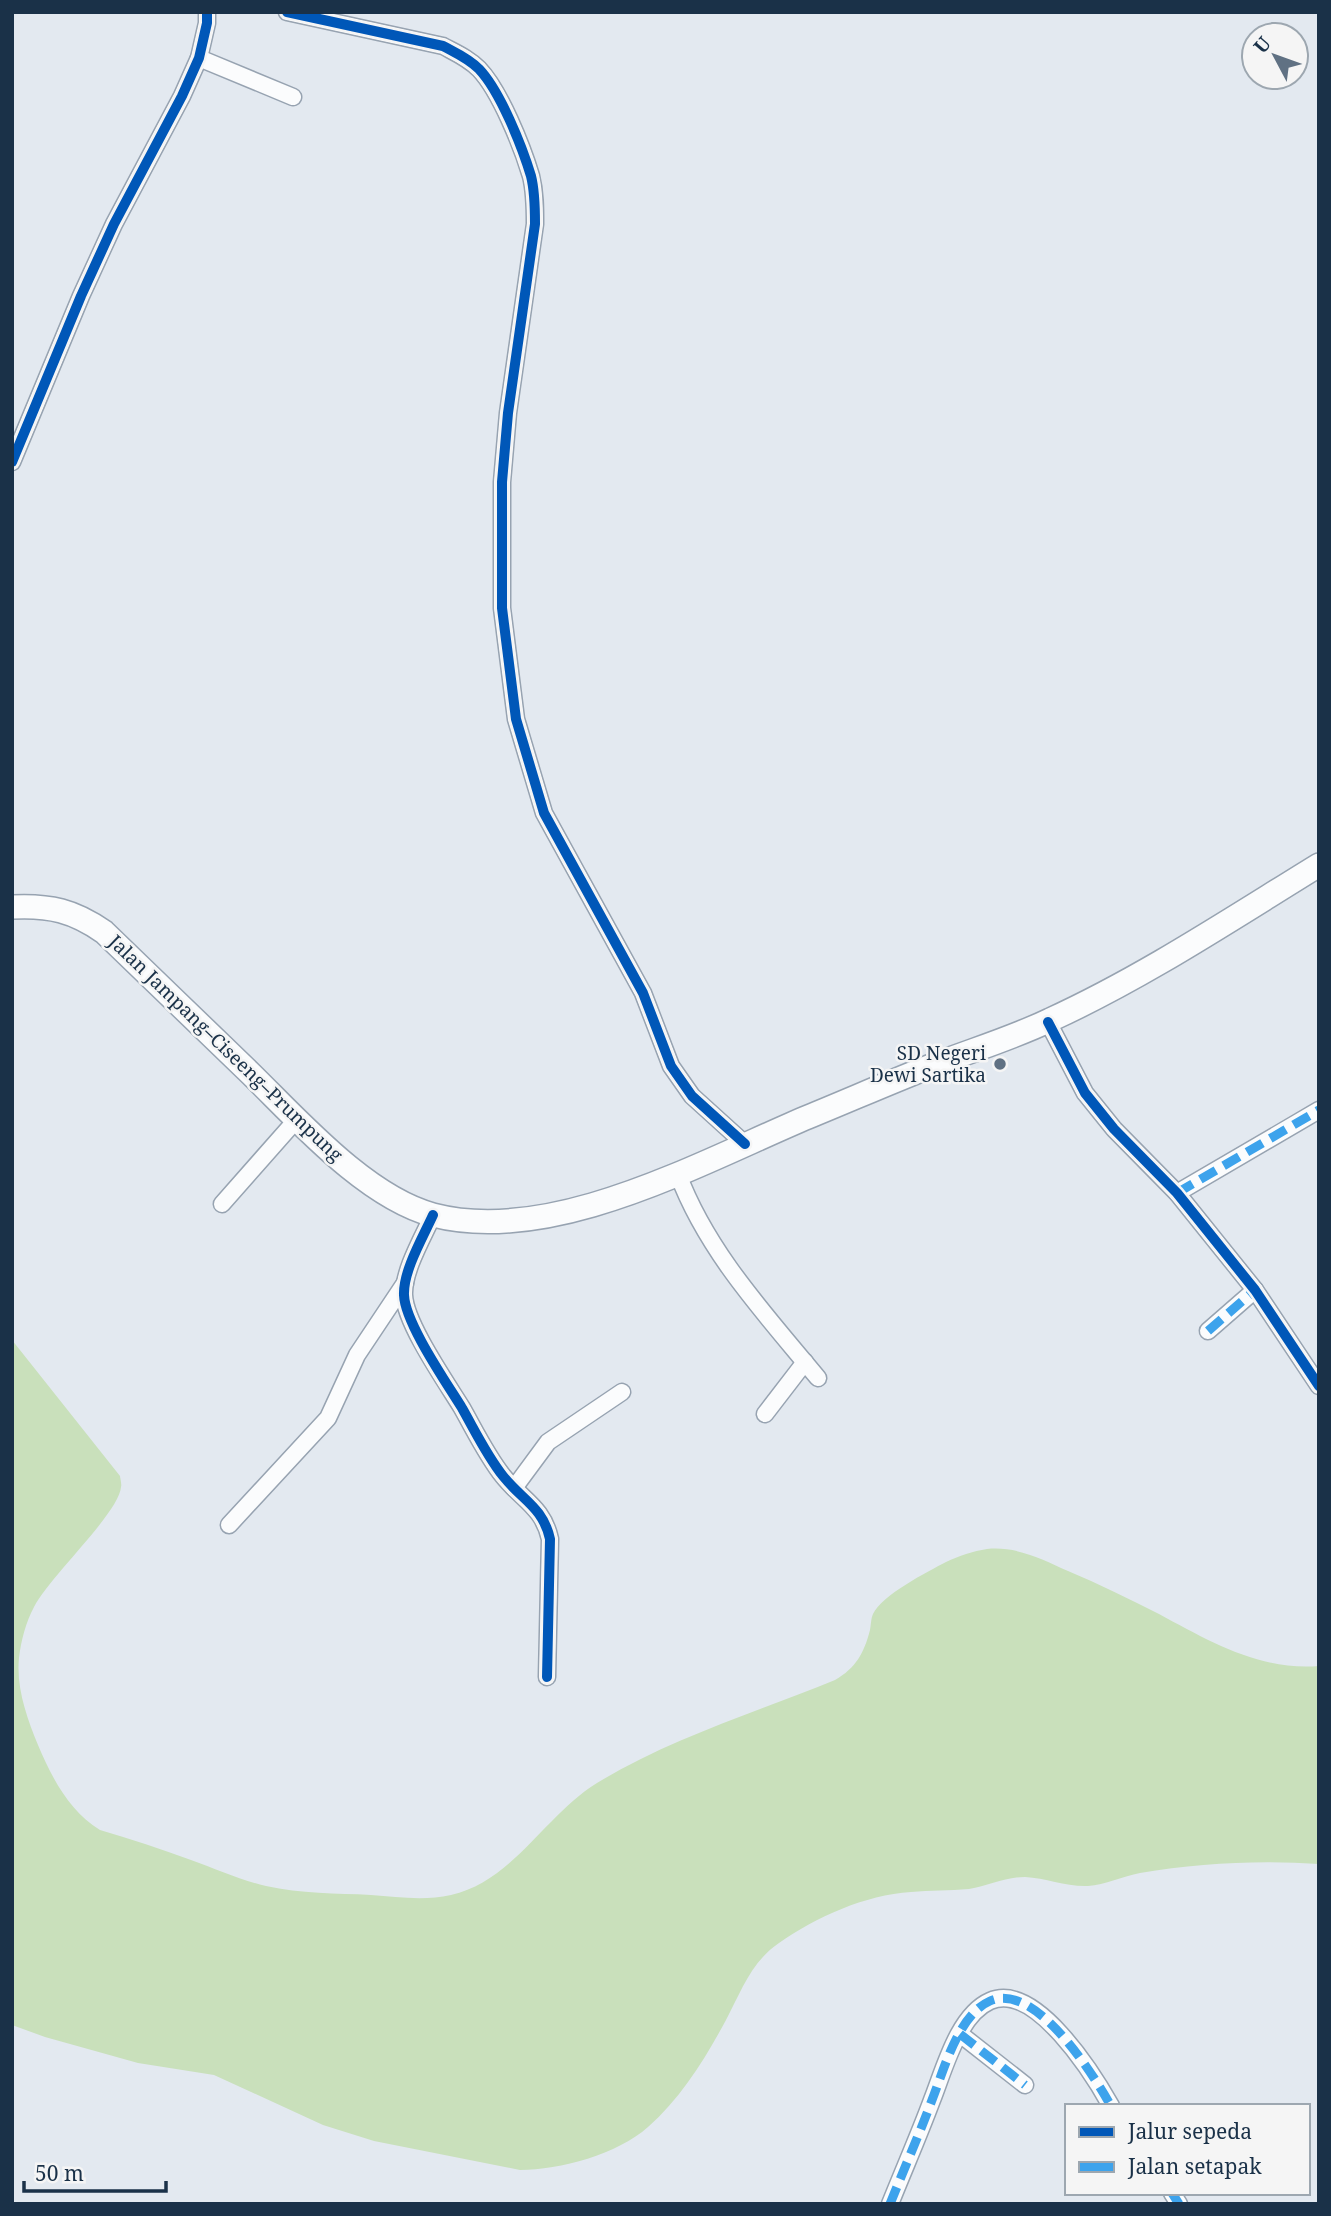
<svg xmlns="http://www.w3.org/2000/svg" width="1331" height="2216" font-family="'Noto Serif',serif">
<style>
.green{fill:#c9e0bb}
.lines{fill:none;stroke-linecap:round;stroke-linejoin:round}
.street-casing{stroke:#97a3b1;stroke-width:19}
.primary-casing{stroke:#97a3b1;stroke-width:26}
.street{stroke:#fbfcfd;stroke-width:16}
.primary{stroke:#fbfcfd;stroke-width:23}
.quiet{stroke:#3da3ec;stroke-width:9;stroke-dasharray:18 9;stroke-linecap:butt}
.cycleway-casing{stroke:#f5f5f5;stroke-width:15}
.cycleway{stroke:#0057b8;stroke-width:10}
.poi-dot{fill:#607183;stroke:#f5f5f5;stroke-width:2.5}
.labels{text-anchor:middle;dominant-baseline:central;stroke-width:5;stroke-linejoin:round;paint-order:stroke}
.street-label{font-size:19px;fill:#1a3148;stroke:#f5f5f5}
.poi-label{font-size:19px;fill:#1a3148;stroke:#f5f5f5;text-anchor:end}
</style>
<rect width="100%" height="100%" fill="#e3e9f0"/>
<!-- green -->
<path class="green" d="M12,1340l108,136c0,2 2,8 1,11 -2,26 -71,89 -87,120 -8,15 -13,33 -15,51 -3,30 8,60 19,87 14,33 31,66 62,85 31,9 61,19 91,30 25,9 49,20 75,26 35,8 70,7 105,9 27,2 53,6 80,0 62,-14 94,-80 146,-112 72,-44 160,-71 238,-103 21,-12 29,-27 35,-50 1,-5 1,-12 3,-16 9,-19 54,-42 73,-52 13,-6 27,-11 41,-13 29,-3 55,10 81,22 31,13 61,28 91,43 50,27 101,57 160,52v198c-60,-4 -120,-1 -179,9 -17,3 -35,12 -52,13 -21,1 -42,-8 -63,-9 -20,0 -37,9 -56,12 -20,2 -39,1 -58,3 -46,3 -95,25 -132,51 -28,19 -38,49 -53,77 -21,39 -45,78 -78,107 -30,27 -88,43 -128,43l-146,-29 -51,-16 -109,-50 -76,-12 -93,-26 -33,-12z"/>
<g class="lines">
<defs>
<g id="street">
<path d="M287,12l156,34c13,7 25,12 36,23 21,22 43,77 52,107 4,16 4,32 4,48l-27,189 -6,69v126l14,111 28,94 99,180 28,73 21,30 53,48"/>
<path d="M199,58l94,39"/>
<path d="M12,462l69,-166 33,-72 68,-128 17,-38 8,-35v-11"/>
<path d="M1048,1022l37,71 29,36 63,64 78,97 64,96"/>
<path d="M678,1174c29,78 88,141 140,204"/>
<path d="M1177,1193l142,-83"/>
<path d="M222,1204l75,-85"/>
<path d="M433,1215c-10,22 -30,56 -29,80 1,28 42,87 58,113 13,23 25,48 41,68 19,24 40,31 47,63l-3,138"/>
<path d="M1208,1331l47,-41"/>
<path d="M765,1414l40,-52"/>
<path d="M514,1488l34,-46 74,-50"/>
<path d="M229,1525l99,-107 29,-63 48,-72"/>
<path d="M960,2034l65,51"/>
<path d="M1172,2193l7,11"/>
<path d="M890,2204c14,-35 29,-69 42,-104 12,-30 26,-85 58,-99 45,-20 103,73 121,105"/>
</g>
<path id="primary" d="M12,907c38,-2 62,4 92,25 49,47 98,95 147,142 48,47 115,123 182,141 119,31 268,-53 375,-98 44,-18 87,-37 131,-54 37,-14 76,-26 111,-43 94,-43 181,-101 269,-155"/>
</defs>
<!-- street casing -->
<use href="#street" class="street-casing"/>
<!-- primary casing -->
<use href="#primary" class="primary-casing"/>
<!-- street -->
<use href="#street" class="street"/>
<!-- primary -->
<use href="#primary" class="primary"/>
<!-- quiet -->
<g class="quiet">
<path d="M1177,1193l142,-83"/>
<path d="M1208,1331l47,-41"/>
<path d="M960,2034l65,51"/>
<path d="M1172,2193l7,11"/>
<path d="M890,2204c14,-35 29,-69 42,-104 12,-30 26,-85 58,-99 45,-20 103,73 121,105"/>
</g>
<defs>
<g id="cycleway">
<path d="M287,12l156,34c13,7 25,12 36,23 21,22 43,77 52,107 4,16 4,32 4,48l-27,189 -6,69v126l14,111 28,94 99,180 28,73 21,30 53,48"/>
<path d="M12,462l69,-166 33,-72 68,-128 17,-38 8,-35v-11"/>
<path d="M1048,1022l37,71 29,36 63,64 78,97 64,96"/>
<path d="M433,1215c-10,22 -30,56 -29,80 1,28 42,87 58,113 13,23 25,48 41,68 19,24 40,31 47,63l-3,138"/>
</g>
</defs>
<!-- cycleway casing -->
<use href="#cycleway" class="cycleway-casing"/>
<!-- cycleway -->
<use href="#cycleway" class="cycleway"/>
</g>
<!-- markers -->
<circle class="poi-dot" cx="1000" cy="1064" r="7"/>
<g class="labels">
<!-- street labels -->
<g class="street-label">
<text transform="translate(226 1048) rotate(44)">Jalan Jampang–Ciseeng–Prumpung</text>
</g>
<!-- poi labels -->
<g class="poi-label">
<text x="986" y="1053">SD Negeri<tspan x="986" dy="22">Dewi Sartika</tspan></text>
</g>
</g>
<!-- border -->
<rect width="1331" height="2216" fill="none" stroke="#1a3148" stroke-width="28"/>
<!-- legend -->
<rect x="1065" y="2104" width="245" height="91" fill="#f5f5f5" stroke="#9da7b0" stroke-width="2"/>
<rect x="1079" y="2127" width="35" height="10" fill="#0057b8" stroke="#9da7b0" stroke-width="2"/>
<text x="1128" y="2139" font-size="21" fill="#1a3148">Jalur sepeda</text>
<rect x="1079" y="2162" width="35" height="10" fill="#3da3ec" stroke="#9da7b0" stroke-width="2"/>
<text x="1128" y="2174" font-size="21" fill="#1a3148">Jalan setapak</text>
<!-- north arrow -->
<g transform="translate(1275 56) rotate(311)"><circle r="33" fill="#f5f5f5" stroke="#9da7b0" stroke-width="2"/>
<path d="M0-5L12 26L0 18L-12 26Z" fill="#607183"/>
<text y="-10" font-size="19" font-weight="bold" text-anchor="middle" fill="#1a3148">U</text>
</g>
<!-- scale -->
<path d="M24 2181v10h142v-10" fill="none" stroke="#1a3148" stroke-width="3.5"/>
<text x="35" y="2181" font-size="21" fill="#1a3148" stroke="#f5f5f5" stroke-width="5" paint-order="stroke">50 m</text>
</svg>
